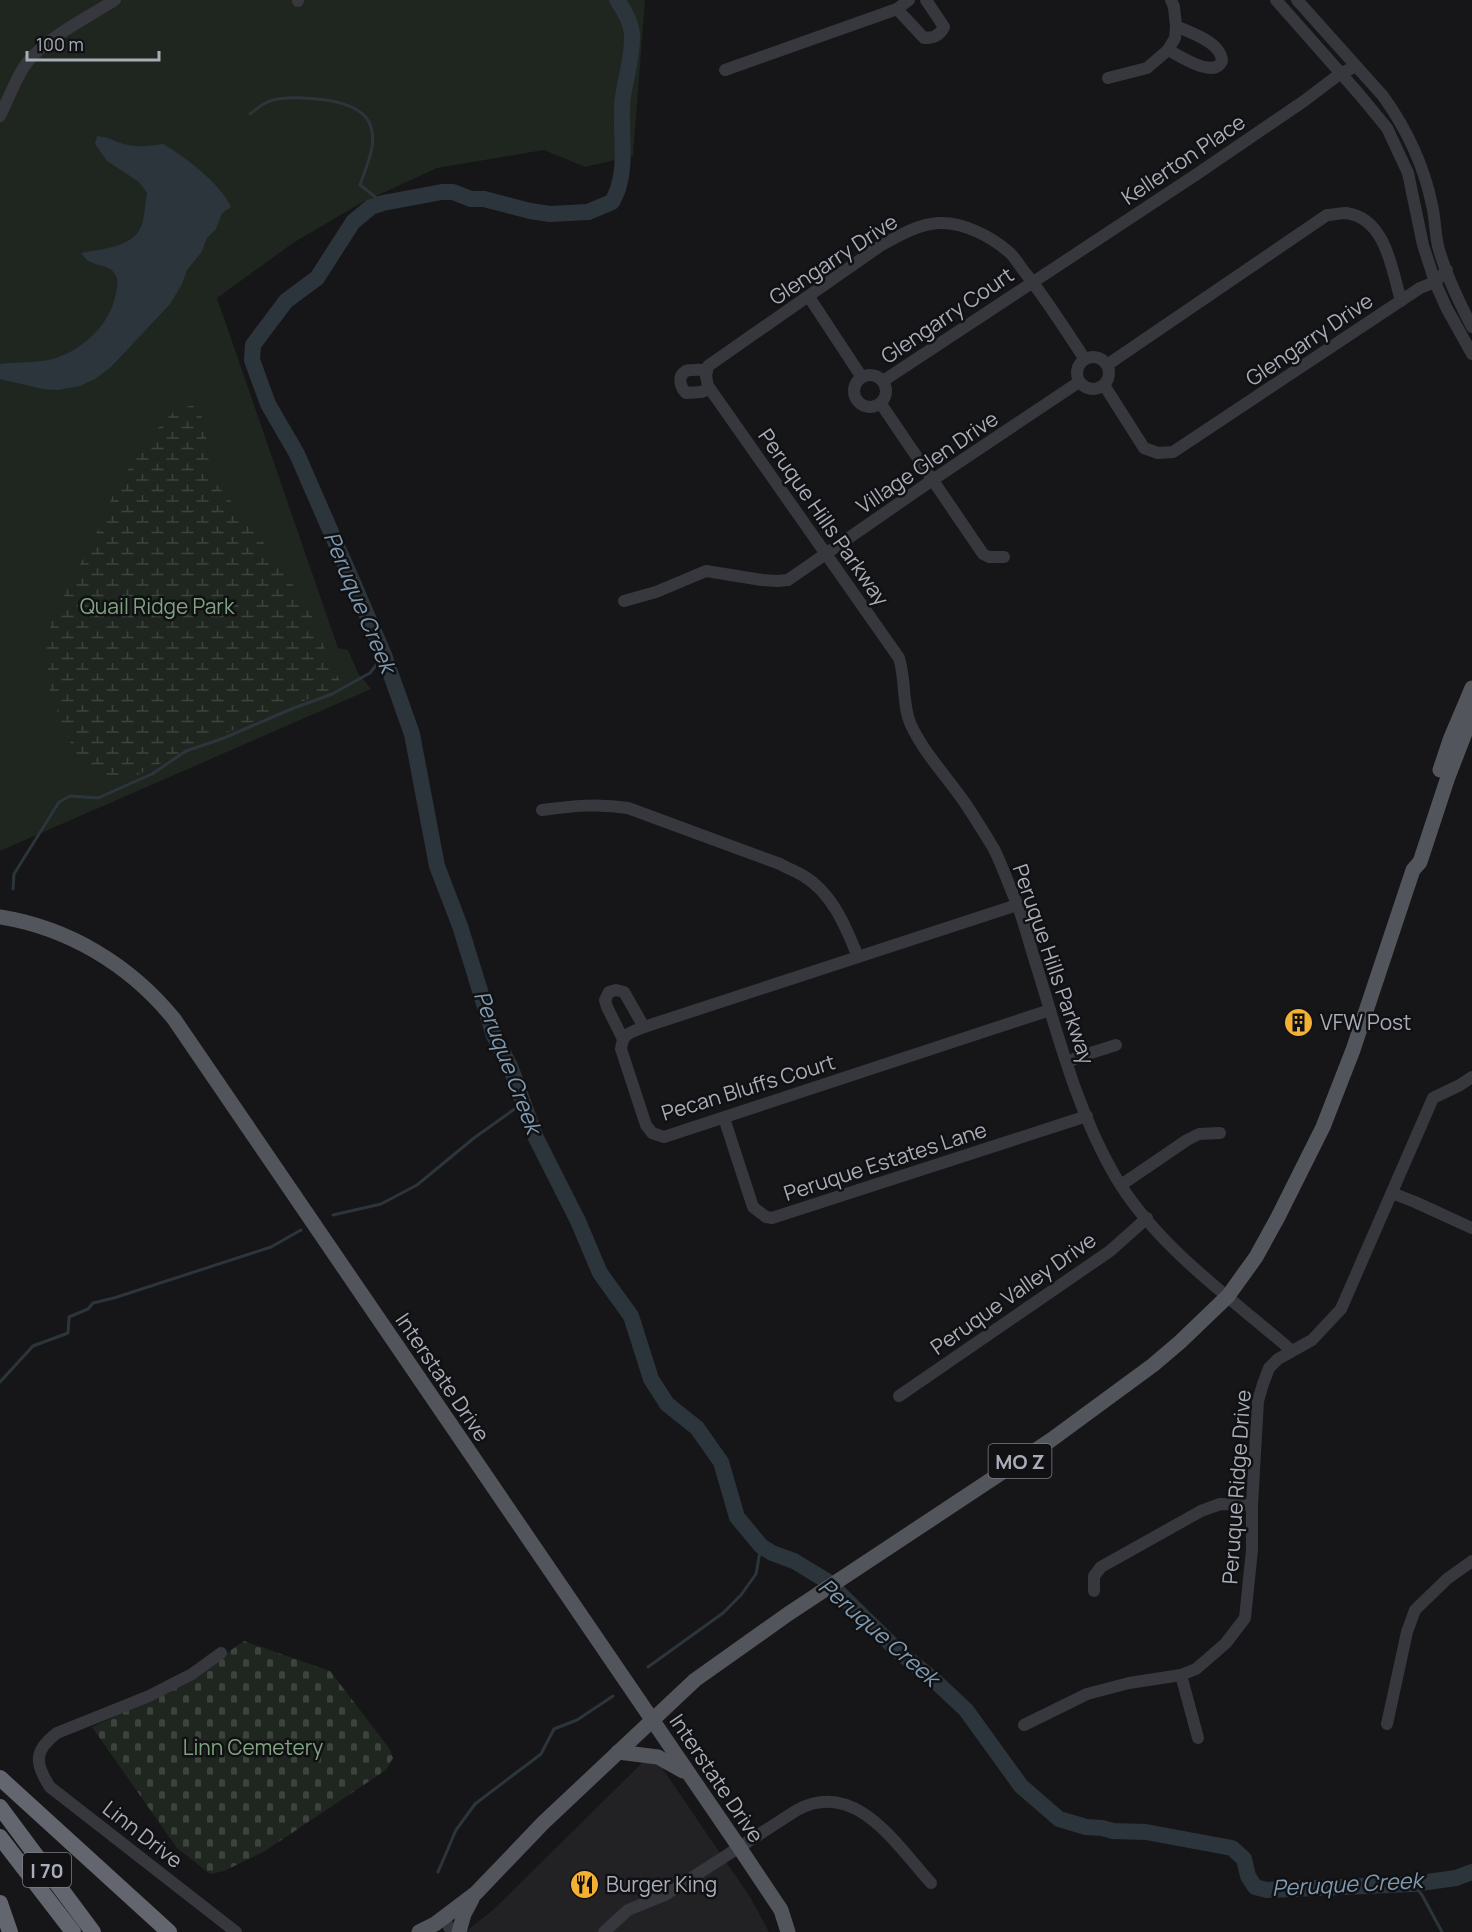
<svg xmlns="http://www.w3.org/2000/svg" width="1472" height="1932" font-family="Manrope,sans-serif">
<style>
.built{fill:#222225}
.green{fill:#1e261f}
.wetland{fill:url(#wetland-marsh)}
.cemetery{fill:url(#cemetery-stones)}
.water{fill:#2c353c}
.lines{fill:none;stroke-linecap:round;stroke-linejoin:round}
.stream{stroke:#2c353c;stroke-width:3}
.river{stroke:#2c353c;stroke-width:16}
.minor{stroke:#37383d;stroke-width:12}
.major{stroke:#53555c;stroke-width:15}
.highway{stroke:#63666e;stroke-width:16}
.labels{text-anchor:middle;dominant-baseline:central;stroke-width:5;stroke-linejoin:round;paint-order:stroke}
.shield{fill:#111113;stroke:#7b7e86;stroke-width:1.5}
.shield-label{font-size:20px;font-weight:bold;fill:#a8adb8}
.street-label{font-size:21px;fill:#a8adb8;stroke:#111113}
.park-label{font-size:21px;fill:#7fa381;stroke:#111113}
.poi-label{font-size:21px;fill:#a8adb8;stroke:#111113;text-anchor:start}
.water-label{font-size:22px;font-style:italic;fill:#7f9bb3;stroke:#111113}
</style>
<defs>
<pattern id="wetland-marsh" width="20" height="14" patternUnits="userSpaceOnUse" patternTransform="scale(1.5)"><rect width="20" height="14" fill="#1e261f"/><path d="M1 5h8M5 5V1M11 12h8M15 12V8" fill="none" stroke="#3c433d"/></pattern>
<pattern id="cemetery-stones" width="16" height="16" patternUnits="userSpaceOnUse" patternTransform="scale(1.5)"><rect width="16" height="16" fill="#1e261f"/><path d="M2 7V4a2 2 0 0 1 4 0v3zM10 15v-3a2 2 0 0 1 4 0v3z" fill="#3c433d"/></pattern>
</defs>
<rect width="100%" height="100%" fill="#161618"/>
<!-- built -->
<path class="built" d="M646,1759h10l94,138 19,35h-304l28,-22z"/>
<!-- green -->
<path class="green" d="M0,0h645l-12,156 -48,11 -41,-17 -107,18 -76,35 -68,40 -76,55 121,350 10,2 10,23 13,16 -371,162z"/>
<!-- wetland -->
<path class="wetland" d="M197,403l8,24 5,41 7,17 28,33 40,54 29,48 14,38 14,27 -143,59 -66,33 -21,4 -10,-9 -21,-7 -16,-34 -15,-38 -4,-47 7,-29 45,-87 14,-33 32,-54 28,-30z"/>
<!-- cemetery -->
<path class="cemetery" d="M244,1641l86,30 59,77 4,10 -7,12 -121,81 -41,20 -14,3 -33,-26 -85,-121 92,-44z"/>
<!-- water -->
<path class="water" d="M97,136c11,1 17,5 27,8 13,4 26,2 39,0 20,11 59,41 68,63l-9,6 -6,16 -9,9 -6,15 -14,17 -5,14 -12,20 -59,63 -16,12 -15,7 -22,4 -15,-1 -43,-10v-15c16,-2 42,-1 56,-6 25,-8 51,-31 58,-57 2,-8 6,-19 1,-27 -5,-9 -20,-8 -28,-14 -2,-2 -4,-5 -6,-7 19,-4 51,-5 60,-26 4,-10 4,-24 6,-34l-8,-11 -32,-21 -12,-17z"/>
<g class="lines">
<!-- stream -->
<g class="stream">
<path d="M250,114c9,-7 17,-14 28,-15 24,-3 79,-1 91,23 10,21 -3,44 -9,63l23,18"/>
<path d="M13,889l1,-15 45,-72 11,-6 28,2 54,-24 34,-23 38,-13 65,-28 43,-16 38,-21 14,-18"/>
<path d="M333,1215l48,-11 36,-19 57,-47 49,-35"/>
<path d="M0,1382l33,-36 35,-13 1,-16 19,-8 5,-6 21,-5 157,-51 30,-17"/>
<path d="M648,1667l75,-54 18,-18 15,-21 5,-28"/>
<path d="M438,1872l18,-42 19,-26 66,-50 13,-25 23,-9 36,-24"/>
<path d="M1413,1884l9,11 20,37"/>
</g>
<!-- river -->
<path class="river" d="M617,0c7,10 14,22 15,34 1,22 -6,42 -9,63 -4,29 4,60 -4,88 -1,6 -4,11 -7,17l-24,10 -38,2 -20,-3 -46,-12h-13l-18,-7h-11l-59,11 -12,4 -18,15 -36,56 -31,23 -33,44 -1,15 16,44 29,50 57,131 30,70 28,79 25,132 23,60 34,110 16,30 26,72 42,83 22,52 31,43 20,63 16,25 30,24 24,34 16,55 24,29 11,7 22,8 33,20 71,70 36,29 32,30 55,76 38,33 27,8 16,1 11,3 33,1 86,16 12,11 4,17 7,11 12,3 146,-6 43,-6 16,-6"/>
<!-- minor -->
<g class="minor">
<path d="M298,0v1"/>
<path d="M1276,0l83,94 28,34 21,45 15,72 12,37 11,25 26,47"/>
<path d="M1297,0l86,96c23,32 41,70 49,109 3,13 3,27 6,41 7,27 21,56 34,81"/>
<path d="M897,9l27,29c10,0 15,-2 20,-11l-18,-27"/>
<path d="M1168,50c14,7 46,29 54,11 -1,-19 -31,-28 -46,-35"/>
<path d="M725,70l172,-61 12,-9"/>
<path d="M1108,78l39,-10 21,-18 7,-12 1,-12 -2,-19 -3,-7"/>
<path d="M0,116c7,-15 14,-32 22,-46 17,-29 65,-52 93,-70"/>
<path d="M809,297l52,79"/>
<circle cx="1093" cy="373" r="16"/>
<path d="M1084,358c-18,-28 -37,-57 -57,-83 -6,-7 -11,-16 -17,-22 -18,-16 -46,-31 -71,-30 -21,1 -41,13 -59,23l-172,120 -2,10 2,10 191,272c7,22 3,48 12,67 13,28 36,52 54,78 10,15 20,31 29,46 8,16 14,34 21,50 9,21 14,44 21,65 22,71 41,147 79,212 41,70 116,122 176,174"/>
<path d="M1107,365l220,-150c6,0 13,-2 19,-2 40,5 46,57 55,88"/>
<path d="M707,370c-6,0 -15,-1 -21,1 -9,5 -6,16 0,22l15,-1 9,-3"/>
<circle cx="870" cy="391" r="16"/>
<path d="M883,381l314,-207 107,-73 37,-28 14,-6"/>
<path d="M1104,385l40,63 14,5 15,-1 247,-164 15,-6 12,-12"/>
<path d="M881,404l102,150 6,3h15"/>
<path d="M624,601l32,-9 50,-21 56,9 15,1 11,-1 143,-99 148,-99"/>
<path d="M542,810c30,-4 56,-7 86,-2l152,56c7,4 15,7 22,11 30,17 44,52 56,82"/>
<path d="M1017,905l-373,122c-15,6 -21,6 -23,22l25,76 6,8 12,4 386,-127"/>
<path d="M623,1039l-16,-32 -2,-7 4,-8 7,-2 8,2 20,35"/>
<path d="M1067,1063l11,-6 38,-12"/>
<path d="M724,1118l29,89 13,10 6,1 315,-102"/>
<path d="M1121,1185l66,-45 12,-6 21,-1"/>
<path d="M1392,1193l23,9 57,26"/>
<path d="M899,1396l211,-145 37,-33"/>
<path d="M1094,1591v-15l7,-9 100,-56 19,-7 32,1"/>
<path d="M221,1653l-29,21 -43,22 -92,37c-24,18 -22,31 -7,54l186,145"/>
<path d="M1181,1675l17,63"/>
<path d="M1387,1724l20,-92 8,-22 32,-31 25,-18"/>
<path d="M1024,1725l63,-31 42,-11 52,-8 15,-6 30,-26 19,-25 7,-68v-45l6,-104 5,-17 6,-16 9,-9 34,-19 29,-31 92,-211 27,-13 12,-8"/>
<path d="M443,1917l9,15"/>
<path d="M604,1932l24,-22 37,-15 132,-85c59,-32 100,36 134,73"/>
</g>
<!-- major -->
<g class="major">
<path d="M1440,770l10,-30 22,-52"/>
<path d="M0,917c69,11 130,48 174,102l565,828 42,63 7,22"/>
<path d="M618,1752l40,5 25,14"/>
<path d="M419,1932l16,-8 41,-31 67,-70 152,-143 93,-66 263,-174 102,-75 27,-23 48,-46 28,-39 22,-40 45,-90 30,-77 60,-180 7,-8 28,-85 24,-62"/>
<path d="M459,1932l5,-18 8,-15"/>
</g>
<!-- highway -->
<g class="highway">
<path d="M0,1778l169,154"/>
<path d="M0,1807l93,125"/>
<path d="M0,1837l73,95"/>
<path d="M0,1903l10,29"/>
</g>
</g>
<!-- icons -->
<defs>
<symbol id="building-disc" viewBox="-11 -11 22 22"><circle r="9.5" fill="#f2b134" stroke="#111113"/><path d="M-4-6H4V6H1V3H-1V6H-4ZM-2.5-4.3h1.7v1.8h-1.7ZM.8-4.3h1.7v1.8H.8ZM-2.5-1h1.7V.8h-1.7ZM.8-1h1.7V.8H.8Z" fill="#111"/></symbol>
<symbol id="restaurant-disc" viewBox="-11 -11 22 22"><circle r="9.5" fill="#f2b134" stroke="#111113"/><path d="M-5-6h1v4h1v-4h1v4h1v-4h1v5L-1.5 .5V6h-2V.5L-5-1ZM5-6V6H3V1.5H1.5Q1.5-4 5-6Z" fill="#111"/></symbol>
</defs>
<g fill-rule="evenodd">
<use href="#building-disc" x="1282" y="1006" width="33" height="33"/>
<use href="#restaurant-disc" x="568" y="1868" width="33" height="33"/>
</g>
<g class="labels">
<!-- shield labels -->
<g class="shield">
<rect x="988.5" y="1444" width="63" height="34" rx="4.5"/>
<rect x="23" y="1853" width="48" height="34" rx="4.5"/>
</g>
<g class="shield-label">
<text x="1020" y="1461">MO Z</text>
<text x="47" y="1870">I 70</text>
</g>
<!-- street labels -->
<g class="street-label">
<text transform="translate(1183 159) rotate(-34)">Kellerton Place</text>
<text transform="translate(833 259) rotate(-33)">Glengarry Drive</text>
<text transform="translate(947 315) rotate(-34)">Glengarry Court</text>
<text transform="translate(1309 339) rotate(-34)">Glengarry Drive</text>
<text transform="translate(927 462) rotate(-34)">Village Glen Drive</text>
<text transform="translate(824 517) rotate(55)">Peruque Hills Parkway</text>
<text transform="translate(1054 964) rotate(71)">Peruque Hills Parkway</text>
<text transform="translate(748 1087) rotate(-17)">Pecan Bluffs Court</text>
<text transform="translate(885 1161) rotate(-18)">Peruque Estates Lane</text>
<text transform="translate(1013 1293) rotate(-35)">Peruque Valley Drive</text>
<text transform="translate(443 1377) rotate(56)">Interstate Drive</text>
<text transform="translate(1236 1487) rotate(-86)">Peruque Ridge Drive</text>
<text transform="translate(717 1778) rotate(56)">Interstate Drive</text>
<text transform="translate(143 1834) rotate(38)">Linn Drive</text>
</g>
<!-- park labels -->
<g class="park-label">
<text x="157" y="606">Quail Ridge Park</text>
<text x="253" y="1747">Linn Cemetery</text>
</g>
<!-- poi labels -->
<g class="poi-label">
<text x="1320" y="1022">VFW Post</text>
<text x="606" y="1884">Burger King</text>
</g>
<!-- water labels -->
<g class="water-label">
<text transform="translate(360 602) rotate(67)">Peruque Creek</text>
<text transform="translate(508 1062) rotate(69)">Peruque Creek</text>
<text transform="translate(879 1632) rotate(41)">Peruque Creek</text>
<text transform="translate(1347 1884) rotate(-3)">Peruque Creek</text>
</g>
</g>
<!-- scale -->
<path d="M27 51v9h132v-9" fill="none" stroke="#a8adb8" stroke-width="3"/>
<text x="36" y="51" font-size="18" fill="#a8adb8" stroke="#111113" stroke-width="4.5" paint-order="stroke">100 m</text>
</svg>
